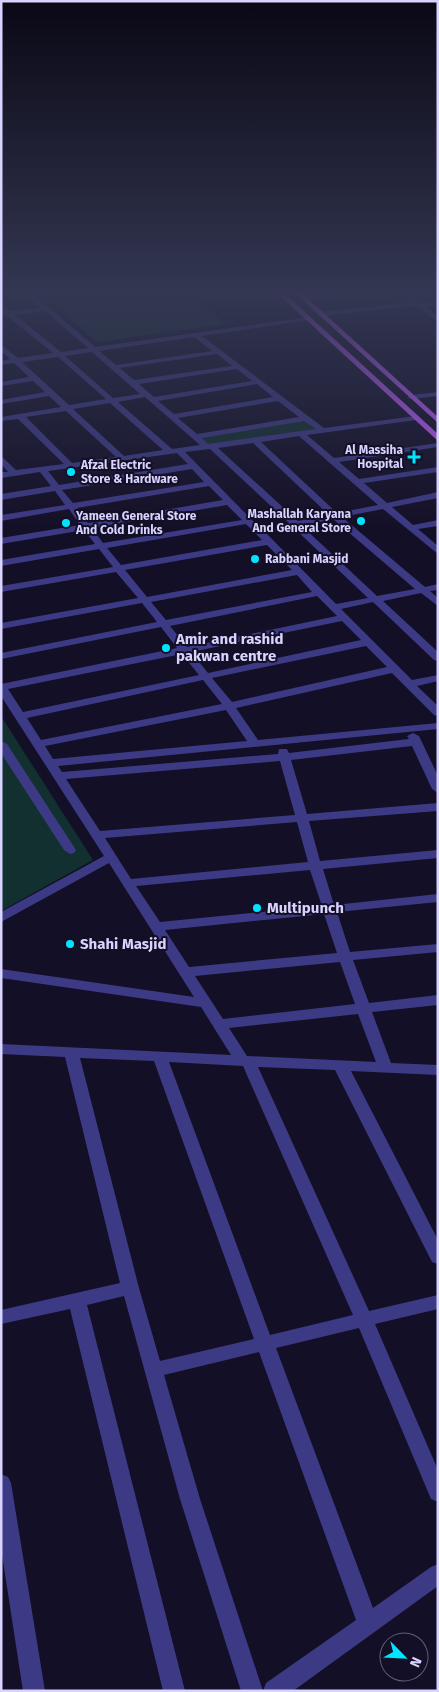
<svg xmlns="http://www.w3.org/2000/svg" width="439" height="1692" viewBox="0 0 439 1692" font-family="'Fira Sans',sans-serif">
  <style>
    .green { fill: #12302f }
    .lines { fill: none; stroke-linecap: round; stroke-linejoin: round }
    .minor { fill: #3d3a85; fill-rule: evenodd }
    .major { fill: #c25bff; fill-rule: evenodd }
    .poi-dot { fill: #00e5ff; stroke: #130f26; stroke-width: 2 }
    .labels { text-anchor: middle; stroke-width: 4; stroke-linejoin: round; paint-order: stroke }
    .far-poi-label { font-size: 12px; font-weight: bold; fill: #d9d4ff; stroke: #130f26; text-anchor: start }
    .poi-label { font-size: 15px; font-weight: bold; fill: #d9d4ff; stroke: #130f26; text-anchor: start }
  </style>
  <rect width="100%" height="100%" fill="#130f26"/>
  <path class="green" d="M41,294H191L225,324L98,342Z
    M306,418L323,431L207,447L195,437Z
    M1,716L93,860L1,911Z"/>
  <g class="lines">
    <path class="minor" d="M26,294H33L95,347L310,317V319L308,320L202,336L324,428L416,416L420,418L416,420L307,435L334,458L438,443V447L339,462L359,479L438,467V472L364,483L387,503L438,492V498L392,507L413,525L438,520V526L418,529L438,546V554L383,509L342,517L425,587L438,584V590L430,591L438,598V606L421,593L383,601L438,652V661L434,660L373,602L341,609L412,680L438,675V681L417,686L438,706V716L434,715L392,673L236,708L258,740L438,723V729L58,766L62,772L278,754L279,749H287L289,753L409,739L407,736L413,733L419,736L438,776V793L432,789L412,746L291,760L307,814L438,803V811L309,821L320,861L438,850V858L323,869L334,905L438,894V902L337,912L350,952L438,944V952L353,960L369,1003L438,995V1005L372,1012L391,1063L438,1065V1075L351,1071L438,1240V1264L432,1262L335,1070L258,1067L369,1311L438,1295V1309L375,1324L438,1470V1502L431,1499L359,1328L276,1348L373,1608L431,1567L438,1564V1586L293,1691H263L266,1683L356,1620L259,1352L164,1375L200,1499L263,1691H241L180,1499L124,1296L87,1305L185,1691H163L70,1309L1,1324V1310L120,1283L65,1057L1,1054V1044L231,1055L201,1007L1,978V969L194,997L109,863L1,922V912L104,856L1,696V684L177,648L161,627L1,659V653L157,622L142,603L1,629V623L138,598L116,572L1,592V586L113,567L99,549L1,566V560L95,544L84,530L1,544V538L80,525L69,509L1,521V515L65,505L55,491L1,500V494L51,486L40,472L1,478V472H8L1,464V456L16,470L64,464L18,419L1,421V417L61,407L49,396L1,404V400L45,392L33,381L1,386V382L29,377L14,363L1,365V361L10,359L1,351V345L18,358L53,353L7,316L1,315L3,312L1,305L10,311L41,308ZM45,311L88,348L61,352L15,315ZM194,337L212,351L116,365L99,351ZM92,352L140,394L113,398L65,356ZM217,354L232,366L134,380L120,368ZM58,357L106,399L69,405L22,362ZM237,369L252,381L154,397L139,384ZM257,384L273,397L174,414L158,401ZM145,397L200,445L172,449L118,402ZM278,401L299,417L197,434L178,418ZM110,403L163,450L124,456L73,409ZM66,411L116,457L72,463L26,417ZM304,421L316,429L208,444L202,438ZM299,436L378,505L337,513L261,442ZM253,443L329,515L298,521L218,448ZM210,449L289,523L261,529L185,452ZM177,453L188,464L59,485L48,471ZM192,469L204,482L73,503L62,490ZM209,486L223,500L88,523L77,508ZM227,505L242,520L103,543L92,528ZM333,519L415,589L377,596L302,526ZM246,524L262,540L121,565L107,548ZM294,528L368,598L336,604L266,533ZM267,545L292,570L147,597L125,570ZM297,575L312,592L166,620L151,602ZM317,596L337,616L187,647L170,626ZM342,621L361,640L208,673L191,652ZM366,646L387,667L232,702L212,678ZM182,654L199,675L23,712L8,689ZM203,680L222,704L41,740L27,718ZM226,710L247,741L53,759L45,746ZM280,761L295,815L100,831L66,779ZM297,822L308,862L131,879L105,838ZM310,870L322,906L160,922L136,886ZM324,914L337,953L189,967L165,930ZM340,962L355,1004L223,1019L195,976ZM358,1014L376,1062L247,1056L229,1028ZM80,1058L154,1061L254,1339L160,1361L139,1288ZM169,1062L243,1066L353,1315L270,1335Z
      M326,294H349L304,301L301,299Z
      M402,294H410L420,302L438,303V307L425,306L438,316V322L416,306L321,316L318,314L321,312L411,302Z
      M438,392V396L411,399L407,397L411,395Z
      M1,741L7,744L76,850L74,853L70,854L64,850L1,753Z
      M1,1474L8,1477L11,1483L45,1691H23L1,1548Z"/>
    <path class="major" d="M278,294H285L438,434V441Z
      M296,294H303L438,417V423Z"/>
  </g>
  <linearGradient id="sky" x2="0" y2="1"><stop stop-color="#0a0815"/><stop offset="0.55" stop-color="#333752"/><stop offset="1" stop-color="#333752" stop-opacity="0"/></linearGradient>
  <rect width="439" height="531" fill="url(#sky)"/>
  <g class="poi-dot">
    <path d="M411.5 449.5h5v5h5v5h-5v5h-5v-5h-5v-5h5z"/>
    <circle cx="71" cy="472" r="5"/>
    <circle cx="361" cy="521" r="5"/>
    <circle cx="66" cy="523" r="5"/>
    <circle cx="255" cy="559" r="5"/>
    <circle cx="166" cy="648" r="5"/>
    <circle cx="257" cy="908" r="5"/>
    <circle cx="70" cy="944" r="5"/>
  </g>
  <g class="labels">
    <g class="far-poi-label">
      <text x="403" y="454" text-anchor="end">Al Massiha<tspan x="403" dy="14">Hospital</tspan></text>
      <text x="81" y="469">Afzal Electric<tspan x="81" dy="14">Store &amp; Hardware</tspan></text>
      <text x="351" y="518" text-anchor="end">Mashallah Karyana<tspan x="351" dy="14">And General Store</tspan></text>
      <text x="76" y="520">Yameen General Store<tspan x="76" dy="14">And Cold Drinks</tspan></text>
      <text x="265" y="563">Rabbani Masjid</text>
    </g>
    <g class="poi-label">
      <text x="176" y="644">Amir and rashid<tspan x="176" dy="17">pakwan centre</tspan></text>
      <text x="267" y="913">Multipunch</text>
      <text x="80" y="949">Shahi Masjid</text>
    </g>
  </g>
  <rect width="439" height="1692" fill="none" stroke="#d9d4ff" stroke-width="5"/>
  <g transform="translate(404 1657) rotate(114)"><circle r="24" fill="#130f26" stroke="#625e7d"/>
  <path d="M0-4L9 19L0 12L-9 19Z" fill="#00e5ff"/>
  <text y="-8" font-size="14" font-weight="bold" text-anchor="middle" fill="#d9d4ff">N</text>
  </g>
</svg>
